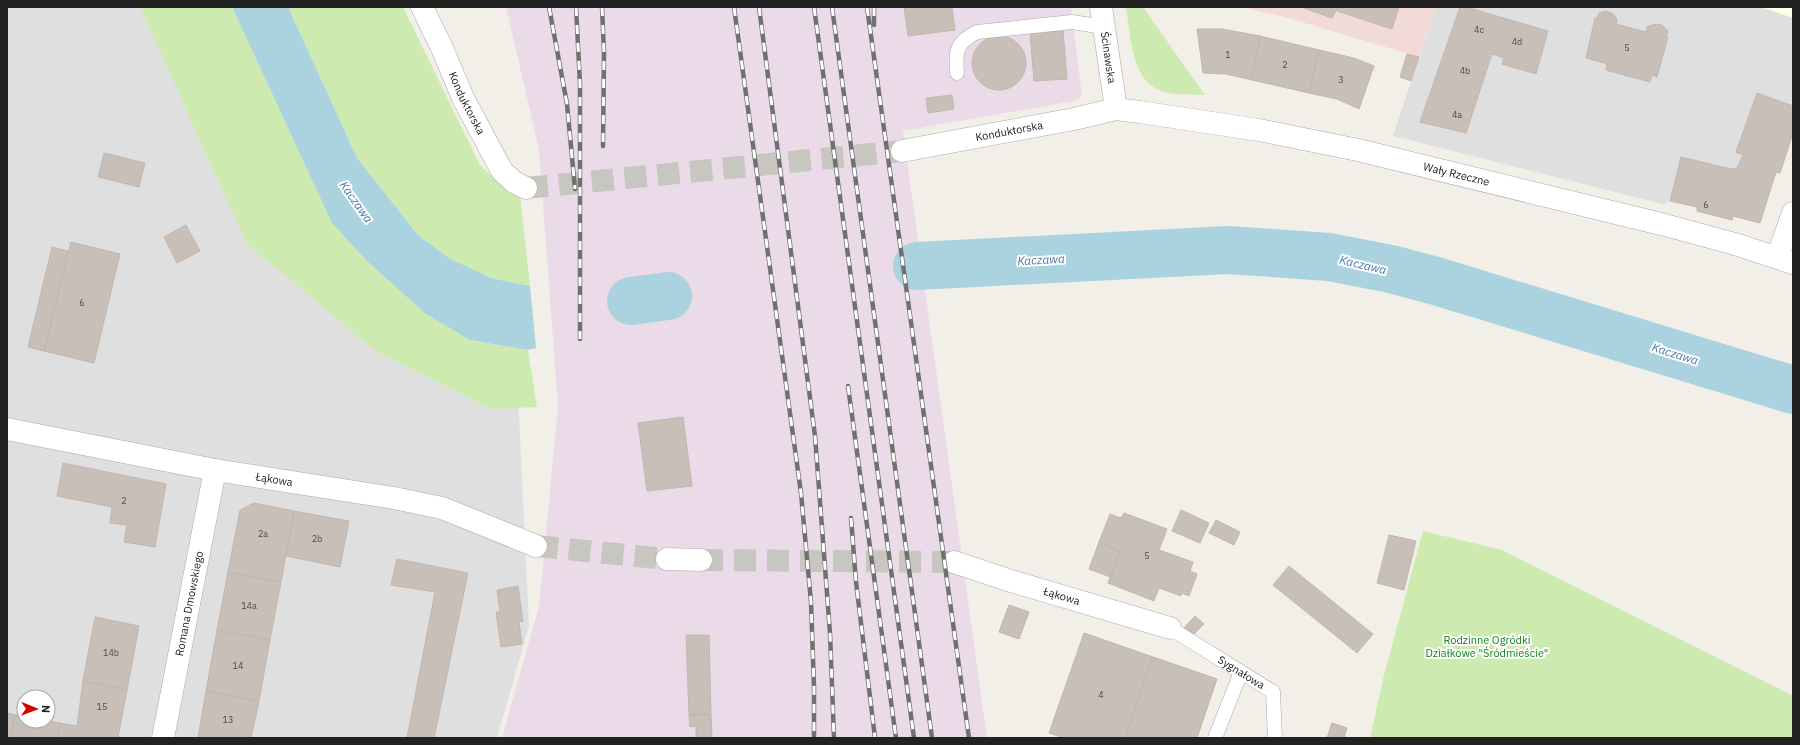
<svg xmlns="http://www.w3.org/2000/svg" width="1800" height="745" viewBox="0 0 1800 745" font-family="'IBM Plex Sans',sans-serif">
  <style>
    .residential { fill: #e0dfdf; fill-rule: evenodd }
    .commercial { fill: #f2dad9 }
    .industrial { fill: #ebdbe8 }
    .education { fill: #ffffe5 }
    .grass { fill: #cdebb0 }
    .water { fill: #aad3df }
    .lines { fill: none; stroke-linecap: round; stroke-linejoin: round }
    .river { stroke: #aad3df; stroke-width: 48 }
    .building { fill: #c7bfb8; stroke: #c4b6ab }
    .street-tunnel { stroke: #c8c6c1; stroke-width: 22; stroke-dasharray: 22 11; stroke-linecap: butt }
    .lane-casing { stroke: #a9a9a9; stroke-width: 15 }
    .street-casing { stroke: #a9a9a9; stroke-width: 23 }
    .lane { stroke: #fff; stroke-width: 14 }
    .street { stroke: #fff; stroke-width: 22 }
    .rail-casing { stroke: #707070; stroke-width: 4.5 }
    .rail { stroke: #fff; stroke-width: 3; stroke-dasharray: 9; stroke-linecap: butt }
    .labels { text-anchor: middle; stroke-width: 4; stroke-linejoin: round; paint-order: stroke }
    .number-label { font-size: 9px; fill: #4b4948 }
    .street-label { font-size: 11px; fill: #222; stroke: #fff }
    .park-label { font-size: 11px; fill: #0c8416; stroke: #fff }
    .water-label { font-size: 12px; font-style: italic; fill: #4a7aab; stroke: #fff }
  </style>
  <rect width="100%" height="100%" fill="#f2efe9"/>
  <path class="residential" d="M7,7H175L518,395L529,626L497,738H7ZM24,697H48V721H24Z
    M1436,7H1761L1793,18V133L1780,173L1776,172L1760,223L1734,216L1732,220L1697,211V207L1670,201L1663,204L1393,136Z"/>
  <path class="commercial" d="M1240,7H1436L1419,57L1285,17Z"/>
  <path class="industrial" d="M506,7H1071L1082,96L1074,101L903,131L987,738H502L539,606L558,407L539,150Z"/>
  <path class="education" d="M1761,7H1793V18Z"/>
  <path class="grass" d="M140,7H232L332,223L368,262L426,314L470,340L528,350L537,407L491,409L377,352L246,243Z
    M288,7H403L480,165L493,177L520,195L530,286L491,278L449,258L418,235L357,158Z
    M1126,7H1143L1205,95C1191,94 1172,96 1159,90C1131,79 1130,32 1126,7Z
    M1423,531L1502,550L1793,696V738H1370L1384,675Z"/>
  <path class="water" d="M232,7H288L357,158L418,235L449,258L491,278L530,286L536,348L528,350L470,340L426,314L368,262L332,223Z"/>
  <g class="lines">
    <path class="river" d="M917,266L1228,250L1329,257L1391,269L1436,281L1793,390
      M631,301L668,296"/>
  </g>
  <path class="building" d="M904,7H952L955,30L908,36Z
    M1301,7H1338L1332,18Z
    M1338,7H1399L1392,29L1337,11Z
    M1460,7H1466L1548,31L1536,74L1502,64L1504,58L1492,54L1466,133L1420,122Z
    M1605,11L1612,13L1617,19L1616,24L1646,32L1647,27L1655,24L1662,25L1668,31L1666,37H1668L1657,77L1652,75L1650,82L1606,70L1607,64L1586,58L1595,18L1597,19L1599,13Z
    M1197,29H1222L1260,36L1252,80L1226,74L1203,73Z
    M1063,31L1067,79L1034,81L1030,33Z
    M972 63a27 27 0 1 1 54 0a27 27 0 1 1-54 0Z
    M1260,36L1319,50L1309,93L1252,80Z
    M1319,50L1354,58L1374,66L1359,109L1337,99L1309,93Z
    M1407,54L1419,57L1411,81L1400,77Z
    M1757,93L1793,106V133L1780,173L1776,172L1760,223L1733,216L1732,220L1697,211V207L1670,201L1681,157L1731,169L1737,168L1743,155L1736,152Z
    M952,95L954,109L928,113L926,98Z
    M104,153L145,163L139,187L98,177Z
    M186,225L200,251L177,263L164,237Z
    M71,242L120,254L94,363L44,351Z
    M52,247L68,251L44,351L28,347Z
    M683,417L692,486L647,491L638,423Z
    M63,463L166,484L155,547L124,542L127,525L110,523L112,507L57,496Z
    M254,503L294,511L281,582L228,572L240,510Z
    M1181,510L1209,523L1200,543L1172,531Z
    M294,511L349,521L340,567L286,556Z
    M1124,513L1167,529L1159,550L1193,562L1190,571L1197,574L1189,596L1182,593L1181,596L1159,588L1154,601L1108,583L1120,551L1099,542L1110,514L1121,518Z
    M1216,520L1240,532L1234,545L1209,533Z
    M1389,535L1416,541L1404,590L1377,583Z
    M1099,542L1120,551L1110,577L1089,569Z
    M397,559L468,573L434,738H407L435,592L391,585Z
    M1289,566L1373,634L1357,653L1273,585Z
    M228,572L281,582L270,640L217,630Z
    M518,586L523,621L519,622L522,644L501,647L496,612H500L497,590Z
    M1009,605L1029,612L1019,639L999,632Z
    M1195,616L1204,624L1191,637L1183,629Z
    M95,617L139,626L127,690L83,681Z
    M217,630L270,640L259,701L206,691Z
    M1084,633L1153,657L1125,738H1064L1049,733Z
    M686,635H709L711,714L689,715Z
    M1153,657L1217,679L1197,738H1125Z
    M83,681L127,690L118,738H57L60,723L77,726Z
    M206,691L259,701L251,738H198Z
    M7,713L15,715L11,738H7Z
    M711,714L712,738H696V726L690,727L689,715Z
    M15,715L24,717V721H48L60,723L57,738H11Z
    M1332,723L1347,728L1344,738H1327Z"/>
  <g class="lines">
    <path class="street-tunnel" d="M526,188L902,151
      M536,546L667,559
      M701,560L954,562"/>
    <defs>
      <g id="lane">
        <path d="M957,73C955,50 957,42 977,32L1072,22L1104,27"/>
        <path id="s1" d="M1170,628L1273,692L1275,738"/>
        <path d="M1215,738L1241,672"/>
      </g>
      <g id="street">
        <path id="s2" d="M422,7L442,48L463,98L502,171L514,182L526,188"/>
        <path id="s3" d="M1101,7L1116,109"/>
        <path id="s4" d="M902,151L1074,119L1116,109L1140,112L1259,130L1358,150L1665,225L1735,244L1793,263"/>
        <path d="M1777,258L1793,213"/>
        <path id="s5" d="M7,429L215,470L394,498L442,508L536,546"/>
        <path d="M667,559L701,560"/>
        <path id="s6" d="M954,562L1011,581L1170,628"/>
        <path id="s7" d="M163,738L215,470"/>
      </g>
    </defs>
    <use href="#lane" class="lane-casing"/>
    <use href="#street" class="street-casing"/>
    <use href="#lane" class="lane"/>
    <use href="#street" class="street"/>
    <defs>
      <path id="rail" d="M549,7L567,104L575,189
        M576,7L580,84V339
        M602,7L604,53L603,146
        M734,7L801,493L811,602L814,687V738
        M759,7L815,436L830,633L834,738
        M814,7L914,738
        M832,7L932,738
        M867,7L969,738
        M874,7V25
        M848,386L896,738
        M851,518L856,582L875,738"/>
    </defs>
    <use href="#rail" class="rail-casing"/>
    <use href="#rail" class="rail"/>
  </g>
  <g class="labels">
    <g class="number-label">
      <text x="1479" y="33">4c</text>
      <text x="1517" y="45">4d</text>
      <text x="1627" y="51">5</text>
      <text x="1228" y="58">1</text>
      <text x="1285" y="68">2</text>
      <text x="1465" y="74">4b</text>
      <text x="1341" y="83">3</text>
      <text x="1457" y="118">4a</text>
      <text x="1706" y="208">6</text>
      <text x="82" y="306">6</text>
      <text x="124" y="504">2</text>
      <text x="263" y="537">2a</text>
      <text x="317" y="542">2b</text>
      <text x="1147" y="559">5</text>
      <text x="249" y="609">14a</text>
      <text x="111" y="656">14b</text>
      <text x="238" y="669">14</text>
      <text x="1101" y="698">4</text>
      <text x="102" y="710">15</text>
      <text x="228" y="723">13</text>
    </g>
    <g class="street-label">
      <text dy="4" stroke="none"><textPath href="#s3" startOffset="51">Ścinawska</textPath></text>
      <text dy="4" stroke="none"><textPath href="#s2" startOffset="106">Konduktorska</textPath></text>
      <text dy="4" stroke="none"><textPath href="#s4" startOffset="109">Konduktorska</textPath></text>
      <text dy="4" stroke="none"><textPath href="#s4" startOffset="565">Wały Rzeczne</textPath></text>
      <text dy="4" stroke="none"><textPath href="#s5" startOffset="272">Łąkowa</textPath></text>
      <text dy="4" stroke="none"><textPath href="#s6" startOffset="113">Łąkowa</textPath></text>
      <text dy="4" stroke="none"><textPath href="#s7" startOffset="137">Romana Dmowskiego</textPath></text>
      <text dy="4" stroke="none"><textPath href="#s1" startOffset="84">Sygnałowa</textPath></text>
    </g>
    <g class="park-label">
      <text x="1487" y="644">Rodzinne Ogródki<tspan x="1487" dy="13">Działkowe "Śródmieście"</tspan></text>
    </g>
    <g class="water-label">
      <text transform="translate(356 202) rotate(55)" y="4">Kaczawa</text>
      <text transform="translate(1041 260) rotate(-3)" y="4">Kaczawa</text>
      <text transform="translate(1363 265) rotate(13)" y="4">Kaczawa</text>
      <text transform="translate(1675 354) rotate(17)" y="4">Kaczawa</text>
    </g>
  </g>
  <rect width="1800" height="745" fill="none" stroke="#222222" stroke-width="16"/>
  <g transform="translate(36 709) rotate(91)"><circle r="19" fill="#ffffff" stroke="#a7a7a7"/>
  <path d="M0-3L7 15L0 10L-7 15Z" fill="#d40000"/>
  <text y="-6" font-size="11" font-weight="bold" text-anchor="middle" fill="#222222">N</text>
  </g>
</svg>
